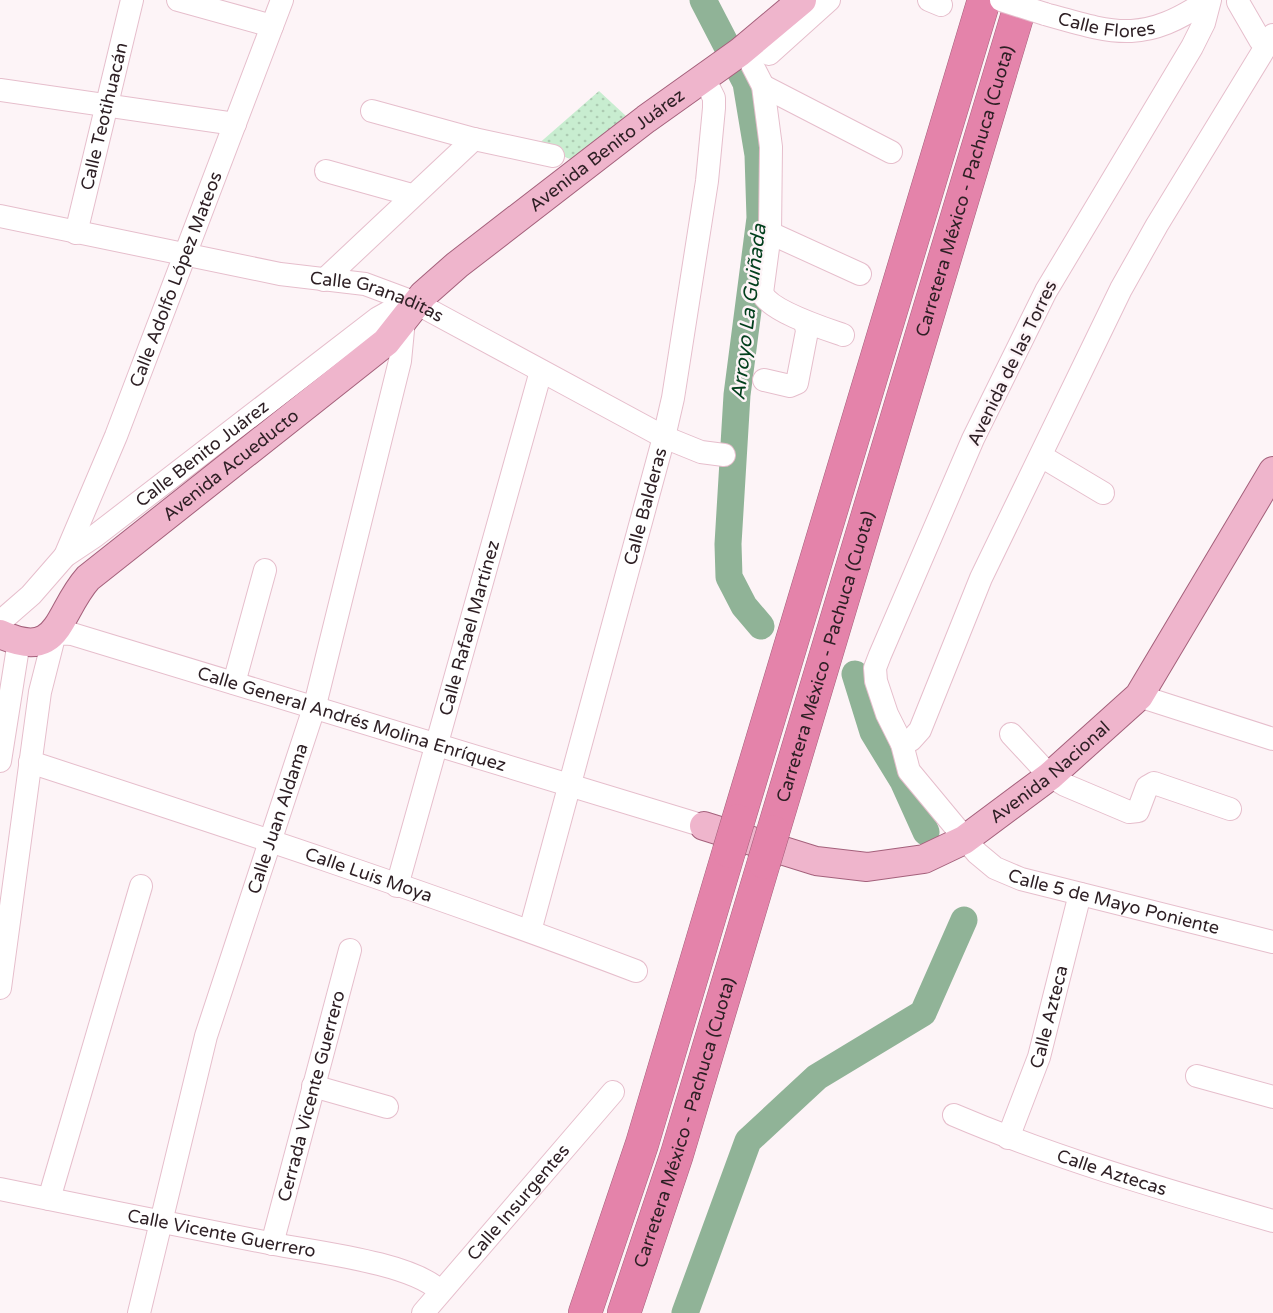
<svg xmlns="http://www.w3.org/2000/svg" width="1273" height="1313" viewBox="0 0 1273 1313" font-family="'Varela Round',sans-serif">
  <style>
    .park { fill: url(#park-dots) }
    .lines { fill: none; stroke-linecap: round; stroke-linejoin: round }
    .river { stroke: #90b397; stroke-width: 27 }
    .minor-casing { stroke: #e6becc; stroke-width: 24 }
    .major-casing { stroke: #a4607b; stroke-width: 30 }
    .highway-casing { stroke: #a4607b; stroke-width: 34 }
    .minor { stroke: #fff; stroke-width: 22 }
    .major { stroke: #efb5cc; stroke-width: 28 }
    .highway { stroke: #e483aa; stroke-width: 33 }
    .minor-bridge-casing { stroke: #e6becc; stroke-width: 24; stroke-linecap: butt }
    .highway-bridge-casing { stroke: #a4607b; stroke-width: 34; stroke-linecap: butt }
    .minor-bridge { stroke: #fff; stroke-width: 22 }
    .highway-bridge { stroke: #e483aa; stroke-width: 33 }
    .labels { text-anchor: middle; stroke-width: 5; stroke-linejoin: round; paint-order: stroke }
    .street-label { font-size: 18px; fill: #2d1f24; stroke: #fdf4f7 }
    .water-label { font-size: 20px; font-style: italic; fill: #013f1c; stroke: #fdf4f7 }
  </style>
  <defs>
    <pattern id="park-dots" width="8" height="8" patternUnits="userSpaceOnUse" patternTransform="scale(1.5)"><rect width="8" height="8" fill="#c8edd0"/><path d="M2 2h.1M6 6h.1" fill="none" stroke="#accbb2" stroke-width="1.8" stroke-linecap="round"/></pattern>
  </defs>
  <rect width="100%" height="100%" fill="#fdf4f7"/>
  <path class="park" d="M599,91L626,116L573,160L536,146Z"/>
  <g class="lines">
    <path class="river" d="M703,0L746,83L758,155L760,218L737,395L728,544L729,577L744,606L761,626
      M855,674L873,732L903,781L926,832
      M685,1313L748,1141L817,1077L923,1013L964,920"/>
    <defs>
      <g id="minor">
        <path d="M178,0L272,26"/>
        <path d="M929,0L941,5"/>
        <path id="s1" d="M1210,0L1204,23L1192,47L1046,291L973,439L880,655L875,668L876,681L887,714L902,744L909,771L977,853L995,868L1021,879L1273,942"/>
        <path d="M1238,2L1260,40L1267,46"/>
        <path id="s2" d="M1045,14C1116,34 1143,44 1208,0"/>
        <path d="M744,49L763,86L771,147L770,233L762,293C770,311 823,328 843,335"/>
        <path d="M769,54L829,0"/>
        <path d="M763,86L891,152"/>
        <path d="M0,90L235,124"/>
        <path d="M372,111L474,139L553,156"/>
        <path d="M326,171L412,195"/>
        <path id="s3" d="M0,216L280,274L365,284L416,303L664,437L701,452L724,455"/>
        <path id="s4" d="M76,233L132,0"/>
        <path d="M770,233L860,274"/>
        <path d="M324,280L474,139"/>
        <path d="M764,380L790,386L797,383L807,331L805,322"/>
        <path d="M1041,456L1103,493"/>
        <path id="s5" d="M65,556L116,436L282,0"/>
        <path id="s6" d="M0,622L31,595L65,556L95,536L378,318L396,308L416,303"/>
        <path d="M234,683L265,570"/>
        <path d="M1139,696L1273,739"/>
        <path d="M1011,734L1050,776L1065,785L1129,812L1138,811L1147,787L1154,783L1230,809"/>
        <path d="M902,744L911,740L920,730L981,578L1121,289L1157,225L1273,35"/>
        <path d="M0,761L19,641"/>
        <path id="s7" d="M30,762C233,828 436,895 636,971"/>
        <path id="s8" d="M397,886L541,371"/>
        <path id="s9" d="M530,931L664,437L673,398L707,181L714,108V98L704,78"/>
        <path id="s10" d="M0,988L40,692L55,633L72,634L704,826"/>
        <path d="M1197,1076L1273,1097"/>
        <path d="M313,1086L387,1107"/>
        <path id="s11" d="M954,1115C1057,1159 1166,1190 1273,1221"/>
        <path id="s12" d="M1008,1138L1039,1057L1080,894"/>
        <path id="s13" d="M0,1189C91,1208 183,1226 274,1244C315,1252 412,1263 440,1291"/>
        <path d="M49,1199L141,886"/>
        <path id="s14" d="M272,1244L350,950"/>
        <path id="s15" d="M139,1313L206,1036L315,705L400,361L404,320"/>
        <path id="s16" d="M423,1313L613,1092"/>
      </g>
      <g id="major">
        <path id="s17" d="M0,634C61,662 56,614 88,578L386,342L423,295L457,265L646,119L740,52L802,0"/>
        <path id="s18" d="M704,826L816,861L867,867L924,859L964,840L1050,776L1139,696L1273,471"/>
      </g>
      <g id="highway">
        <path d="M738,821L984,0"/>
        <path id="s19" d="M773,832L1022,0"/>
        <path d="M585,1313L642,1144L729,851"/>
        <path id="s20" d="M624,1313L677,1154L764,862"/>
      </g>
    </defs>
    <use href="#minor" class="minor-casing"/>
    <use href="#major" class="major-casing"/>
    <use href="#highway" class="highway-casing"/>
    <use href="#minor" class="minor"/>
    <use href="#major" class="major"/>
    <use href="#highway" class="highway"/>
    <defs>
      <path id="minor-bridge" d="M1001,0L1045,14"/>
      <path id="highway-bridge" d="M729,851L738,821
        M764,862L773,832"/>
    </defs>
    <use href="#minor-bridge" class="minor-bridge-casing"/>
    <use href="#highway-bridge" class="highway-bridge-casing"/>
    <use href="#minor-bridge" class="minor-bridge"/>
    <use href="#highway-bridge" class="highway-bridge"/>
  </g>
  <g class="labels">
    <g class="street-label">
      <text dy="6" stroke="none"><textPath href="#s2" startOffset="63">Calle Flores</textPath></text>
      <text dy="6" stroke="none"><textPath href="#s4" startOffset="120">Calle Teotihuacán</textPath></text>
      <text dy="6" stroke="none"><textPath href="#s17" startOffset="796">Avenida Benito Juárez</textPath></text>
      <text dy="6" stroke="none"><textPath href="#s19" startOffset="669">Carretera México - Pachuca (Cuota)</textPath></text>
      <text dy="6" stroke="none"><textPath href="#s5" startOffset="298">Calle Adolfo López Mateos</textPath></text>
      <text dy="6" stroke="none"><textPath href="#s3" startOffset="386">Calle Granaditas</textPath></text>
      <text transform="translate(1012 363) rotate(-64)" y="6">Avenida de las Torres</text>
      <text dy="6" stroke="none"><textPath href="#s6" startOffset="264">Calle Benito Juárez</textPath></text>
      <text dy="6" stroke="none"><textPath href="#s17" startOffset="304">Avenida Acueducto</textPath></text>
      <text dy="6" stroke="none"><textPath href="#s9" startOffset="440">Calle Balderas</textPath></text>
      <text dy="6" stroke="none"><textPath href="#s8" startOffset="268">Calle Rafael Martínez</textPath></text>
      <text dy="6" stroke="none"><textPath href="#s19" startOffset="183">Carretera México - Pachuca (Cuota)</textPath></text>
      <text dy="6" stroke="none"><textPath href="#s10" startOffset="669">Calle General Andrés Molina Enríquez</textPath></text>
      <text dy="6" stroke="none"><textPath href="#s18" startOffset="380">Avenida Nacional</textPath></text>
      <text dy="6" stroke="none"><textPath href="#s15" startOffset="514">Calle Juan Aldama</textPath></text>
      <text dy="6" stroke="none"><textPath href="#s7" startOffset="357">Calle Luis Moya</textPath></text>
      <text dy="6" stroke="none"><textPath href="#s1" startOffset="1112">Calle 5 de Mayo Poniente</textPath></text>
      <text dy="6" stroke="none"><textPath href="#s12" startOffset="128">Calle Azteca</textPath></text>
      <text dy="6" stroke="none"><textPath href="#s14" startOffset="153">Cerrada Vicente Guerrero</textPath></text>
      <text dy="6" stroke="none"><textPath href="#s20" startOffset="200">Carretera México - Pachuca (Cuota)</textPath></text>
      <text dy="6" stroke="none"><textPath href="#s11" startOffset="168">Calle Aztecas</textPath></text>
      <text dy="6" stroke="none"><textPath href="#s16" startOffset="146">Calle Insurgentes</textPath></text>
      <text dy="6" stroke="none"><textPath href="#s13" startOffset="226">Calle Vicente Guerrero</textPath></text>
    </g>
    <g class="water-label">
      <text transform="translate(748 312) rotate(-83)" y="7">Arroyo La Guiñada</text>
    </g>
  </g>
</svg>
